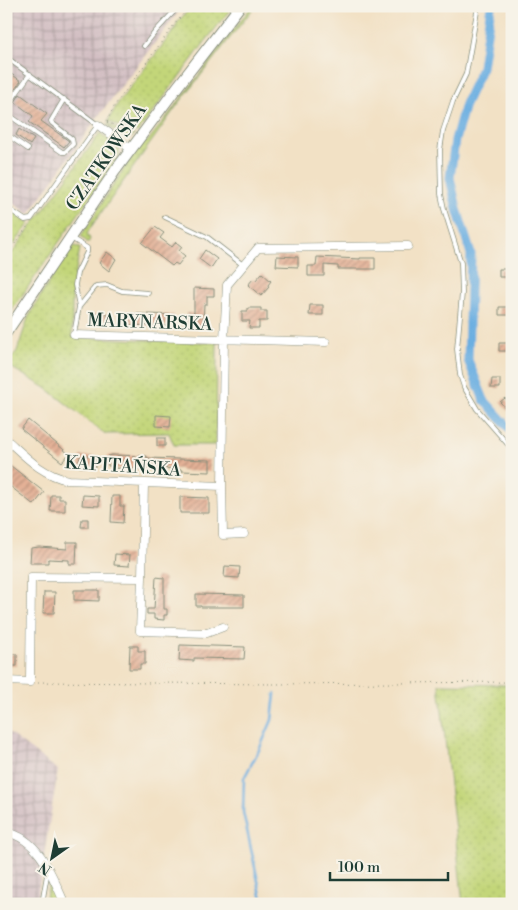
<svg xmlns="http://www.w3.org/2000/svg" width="518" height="910" viewBox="0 0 518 910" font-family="'Libre Bodoni',serif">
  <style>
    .industrial { fill: url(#industrial-grid) }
    .grass { fill: url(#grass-dots); stroke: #718a56 }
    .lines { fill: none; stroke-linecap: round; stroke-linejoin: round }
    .stream { stroke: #6cafe1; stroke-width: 2.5 }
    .canal { stroke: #6cafe1; stroke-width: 9 }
    .building { fill: url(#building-hatch) }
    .lane-casing { stroke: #888f7c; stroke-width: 5.5 }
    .street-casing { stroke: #888f7c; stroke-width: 9 }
    .secondary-casing { stroke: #888f7c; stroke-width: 12 }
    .path { stroke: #888f7c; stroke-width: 1; stroke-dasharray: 1 4; stroke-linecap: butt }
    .lane { stroke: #fff; stroke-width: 4 }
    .street { stroke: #fff; stroke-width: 8 }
    .secondary { stroke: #fff; stroke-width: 10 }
    .labels { text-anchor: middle; stroke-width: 4; stroke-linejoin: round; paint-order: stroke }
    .street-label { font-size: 18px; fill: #1f3d34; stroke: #f7f3e8 }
  </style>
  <defs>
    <pattern id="industrial-grid" width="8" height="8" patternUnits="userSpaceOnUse" patternTransform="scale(1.25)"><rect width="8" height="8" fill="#d2bec2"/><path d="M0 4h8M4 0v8" fill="none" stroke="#aa9c9e"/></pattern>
    <pattern id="grass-dots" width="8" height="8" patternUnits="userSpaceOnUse" patternTransform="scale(1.25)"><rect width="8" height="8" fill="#c3d679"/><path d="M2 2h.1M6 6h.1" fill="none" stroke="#a7b969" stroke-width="1.8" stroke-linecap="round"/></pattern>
    <pattern id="building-hatch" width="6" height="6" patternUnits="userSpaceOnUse" patternTransform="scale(1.25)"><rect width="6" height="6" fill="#e4b196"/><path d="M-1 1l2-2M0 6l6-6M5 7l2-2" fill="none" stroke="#b8917b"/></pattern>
  </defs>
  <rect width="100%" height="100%" fill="#f7f3e8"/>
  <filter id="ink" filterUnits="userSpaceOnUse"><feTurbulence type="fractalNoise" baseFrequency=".02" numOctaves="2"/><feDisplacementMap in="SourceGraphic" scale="10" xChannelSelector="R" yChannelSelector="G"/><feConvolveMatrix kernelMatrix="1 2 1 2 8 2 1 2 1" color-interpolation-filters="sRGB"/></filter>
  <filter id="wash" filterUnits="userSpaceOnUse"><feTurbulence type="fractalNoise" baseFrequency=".0096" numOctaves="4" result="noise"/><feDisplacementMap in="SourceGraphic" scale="20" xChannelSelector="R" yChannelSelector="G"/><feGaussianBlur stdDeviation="1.12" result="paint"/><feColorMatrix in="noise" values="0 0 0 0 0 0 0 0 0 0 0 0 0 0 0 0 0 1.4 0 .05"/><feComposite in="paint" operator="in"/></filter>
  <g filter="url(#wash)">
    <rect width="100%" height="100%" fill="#f2e1c5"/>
    <path class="industrial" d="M6,6H183L94,122L29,214L6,198Z
      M6,731L58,770L36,904H6Z"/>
    <path class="grass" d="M192,6H233L205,42L138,132L120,127L108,121L118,103L175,29L177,23Z
      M252,6H255L176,107L91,227L87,234L90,239L88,243L81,236L128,162L143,141L147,142L162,123Z
      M107,124H109L121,131L135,135C126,143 115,131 107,124Z
      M100,133L119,148V155L6,319V261Z
      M6,207L30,223L6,255Z
      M75,246L80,248L72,290V337L217,343L216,445H174L169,433L105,434L46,388L7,365L17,351L28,318L40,297L67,252Z
      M439,684L512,685V904H463Z
      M49,882H50L61,904H45Z"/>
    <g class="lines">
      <path class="stream" d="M263,904L243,812L244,778L259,750L272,720L275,694"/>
      <path class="canal" d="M491,6L482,67L465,104L455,140L450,178L457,209L471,254L468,360L484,400L512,431"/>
    </g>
    <g id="blocks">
      <path class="building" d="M6,70L21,81L9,97L6,95Z
        M20,94L47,114L41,121L69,141L64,147L29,122L33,116L15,102Z
        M19,129L34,139L30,145L16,135Z
        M155,227L164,233L160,238L172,247L176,242L182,247L179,251L185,256L178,265L175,263L172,266L142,243Z
        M205,250L217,259L211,268L199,259Z
        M107,252L116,259L109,271L99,263Z
        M277,256L298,257V267L276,266Z
        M317,257L360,259V258H375V269H338V266L324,265V276H308V266H316Z
        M499,269H512V277H499Z
        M262,273L271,281L268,285L269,287L261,296L248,285L253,279L255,281Z
        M194,288L214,289V296H207V304H204L203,326H186L187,313H194Z
        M310,305H323V315H309Z
        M499,307H512V315H499Z
        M248,308H261V311H267V321H259V328H249L250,321H242V311H248Z
        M121,313L174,315V326L121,325Z
        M92,314H108V325L92,324Z
        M499,343H512V351H499Z
        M492,379H500V388H491Z
        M505,398L512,406V415L500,402Z
        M156,415L171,416L170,427L156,426Z
        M28,420L69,454L62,462L21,429Z
        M157,438H165V446H157Z
        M112,455L147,456V458L210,460V472L181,471V469L156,468L157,467H143V469L112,468V466H108V456Z
        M80,456H95V467H79Z
        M6,462L44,492L34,505L6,483Z
        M51,495H59V499H65V511H50Z
        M83,495L99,496V506L82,505Z
        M112,496H120V506H124L123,523L111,522Z
        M180,497L209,498V513H180Z
        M82,519H88V527H81Z
        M67,542H77L76,564H69V560L48,559V563H30L31,548L39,547L67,549Z
        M115,554L130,555L129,566L114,565Z
        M225,566L240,567L239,578L224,577Z
        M156,577L164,578V609H167V615H164V620L154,619V614H147V609H154Z
        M74,590H99V601L74,600Z
        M44,592H55L54,613H43Z
        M196,594L244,595V607H201V606H196Z
        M180,645L245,647L244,659L194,658V661L179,660Z
        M130,646H138V651H145V664H140V669H129Z
        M6,654H17V666H6Z"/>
    </g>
  </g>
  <g filter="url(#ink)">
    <use href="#blocks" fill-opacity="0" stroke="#888f7c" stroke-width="1"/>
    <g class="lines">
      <defs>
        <path id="lane" d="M478,6L466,74L453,101L443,131L440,150L441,194L444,209L461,263L462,293L457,349L460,375L464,387L477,409L512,449
          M144,46L156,31L179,6
          M6,57L98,125L31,219L25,220L6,207
          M6,108L30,74
          M6,113L62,152H65L73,144L72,139L52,123L51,121L64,99
          M6,124L12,117
          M6,134L28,149
          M165,217L207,237L243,265
          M71,238L87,248V252L77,273L75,285L79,307L74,334
          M79,307L96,286L107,285L122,291L148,293
          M42,904L48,869"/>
        <path id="street" d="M98,125L131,149
          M74,335L326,342
          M6,439C25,456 42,475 68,480L222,486
          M244,534L223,535L222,486L224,339L227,285L258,248L408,246
          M142,578L140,631L207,633L223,627
          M6,681L30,682L31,577L142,578L144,484
          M6,832C40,839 52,876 65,904"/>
        <path id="secondary" d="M6,333L115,171L178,86L240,6"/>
      </defs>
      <use href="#lane" class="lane-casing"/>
      <use href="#street" class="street-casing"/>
      <use href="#secondary" class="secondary-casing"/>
      <path class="path" d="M107,121L115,105L174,25L190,6
        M107,122L124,130L133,132
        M6,256L28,226
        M38,682L274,684L512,682"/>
      <use href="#lane" class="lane"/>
      <use href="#street" class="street"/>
      <use href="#secondary" class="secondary"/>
    </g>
  </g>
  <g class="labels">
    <g class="street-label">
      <text transform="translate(106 157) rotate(-55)" y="6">CZATKOWSKA</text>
      <text transform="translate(150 322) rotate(2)" y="6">MARYNARSKA</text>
      <text transform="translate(123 466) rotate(4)" y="6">KAPITAŃSKA</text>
    </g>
  </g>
  <rect width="518" height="910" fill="none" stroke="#f7f3e8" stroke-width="25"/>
  <g transform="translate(52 858) rotate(213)" stroke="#f7f3e8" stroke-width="4" paint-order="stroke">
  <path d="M0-4L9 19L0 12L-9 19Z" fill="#1f3d34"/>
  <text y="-8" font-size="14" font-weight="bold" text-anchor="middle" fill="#1f3d34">N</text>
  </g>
  <path d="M330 872v8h118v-8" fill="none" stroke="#1f3d34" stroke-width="2.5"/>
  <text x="338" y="872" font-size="15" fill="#1f3d34" stroke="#f7f3e8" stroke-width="4" paint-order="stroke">100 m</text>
</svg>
